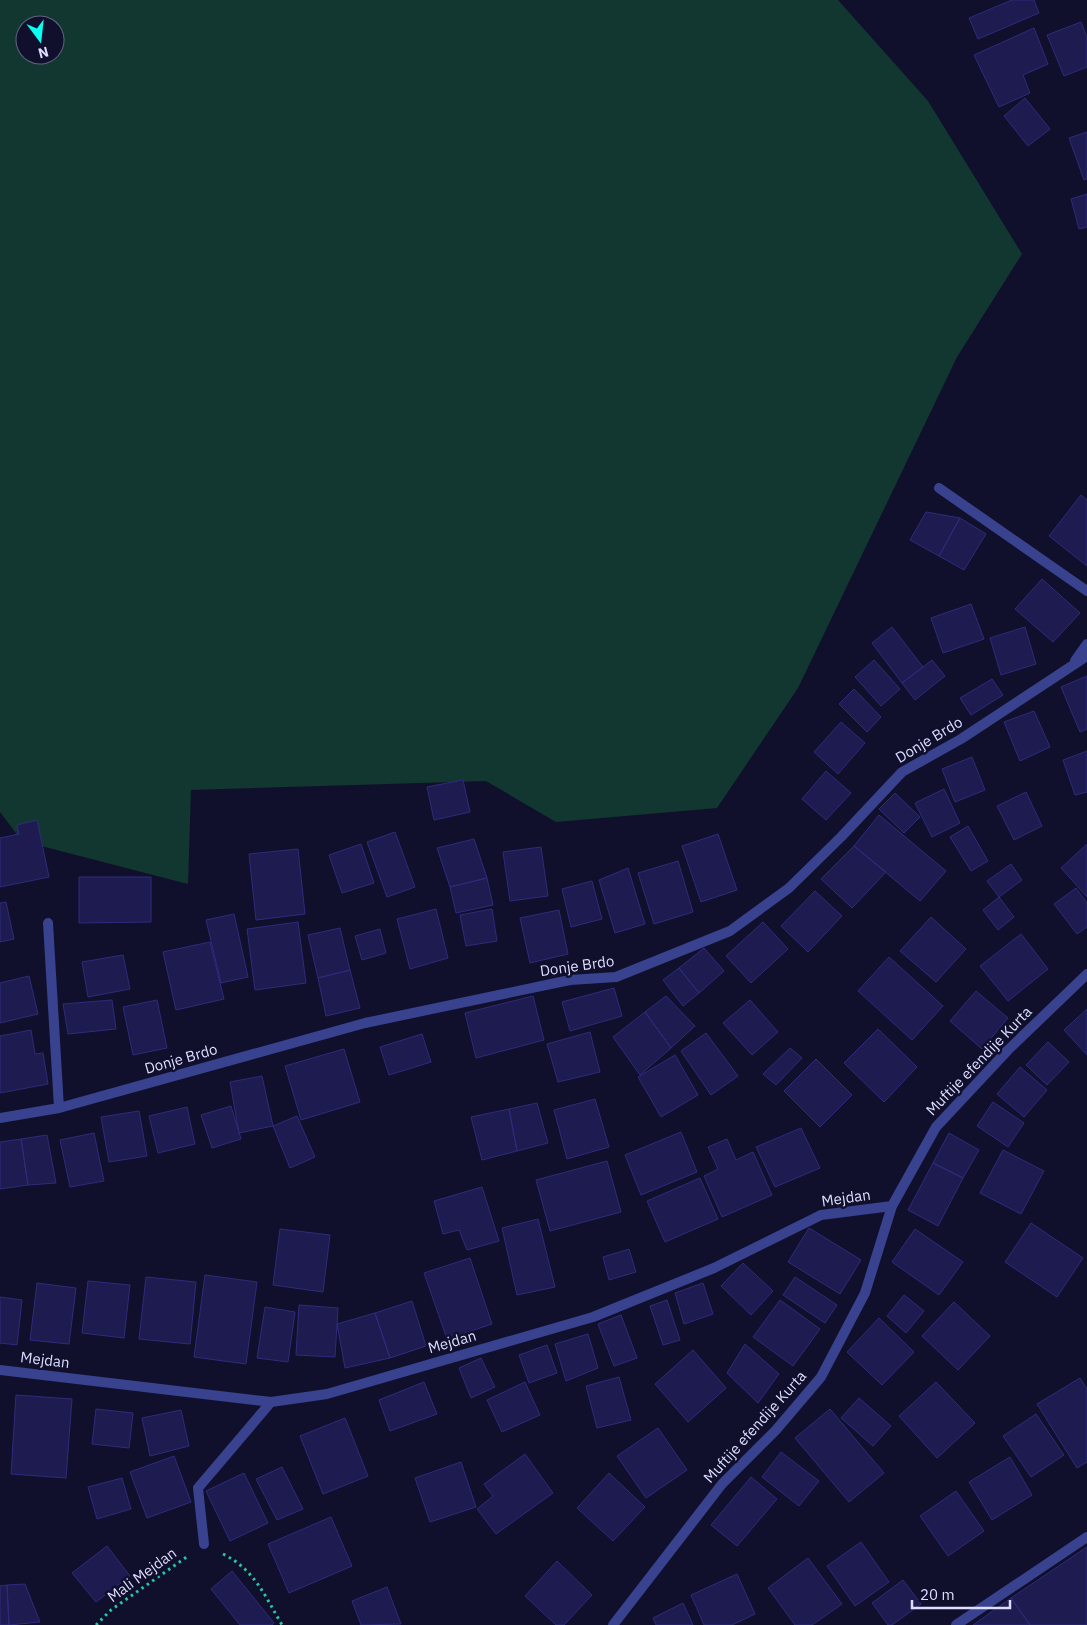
<svg xmlns="http://www.w3.org/2000/svg" width="1087" height="1625" viewBox="0 0 1087 1625" font-family="'IBM Plex Sans',sans-serif">
  <style>
    .green { fill: #123730; fill-rule: evenodd }
    .building { fill: #1d1b4f; stroke: #2f2b7c }
    .lines { fill: none; stroke-linecap: round; stroke-linejoin: round }
    .path { stroke: #29c5a4; stroke-width: 3; stroke-dasharray: 2.5 4; stroke-linecap: butt }
    .street { stroke: #38428e; stroke-width: 10 }
    .labels { text-anchor: middle; stroke-width: 5; stroke-linejoin: round; paint-order: stroke }
    .street-label { font-size: 15px; fill: #dcddff; stroke: #10102d }
  </style>
  <rect width="100%" height="100%" fill="#10102d"/>
  <path class="green" d="M0,0H838L928,101L1022,254L957,357L798,688L717,808L556,822L486,781L191,790L188,884L22,841L0,812ZM25,25H55V55H25Z"/>
  <path class="building" d="M1012,0H1034L1039,13L978,39L969,18Z
    M1081,22L1087,37V67L1064,76L1047,35Z
    M1034,28L1048,64L1023,75L1030,93L999,107L974,55Z
    M1025,98L1050,129L1028,146L1004,116Z
    M1087,132V179L1084,180L1069,138Z
    M1087,194V227L1079,229L1071,199Z
    M1081,495L1087,500V566L1049,536Z
    M926,512L960,518L939,556L910,540Z
    M960,518L986,534L964,570L939,556Z
    M1042,579L1080,613L1053,642L1015,609Z
    M971,604L984,639L943,653L931,618Z
    M892,627L923,667L902,683L872,643Z
    M1025,627L1036,664L1001,675L990,638Z
    M874,660L900,689L881,706L855,677Z
    M932,660L945,676L915,700L902,683Z
    M1087,676V729L1080,732L1061,687Z
    M992,679L1003,695L971,715L960,698Z
    M854,689L881,717L867,732L839,704Z
    M1034,711L1050,747L1020,761L1004,722Z
    M841,722L865,743L838,774L814,752Z
    M1087,751V792L1075,795L1063,760Z
    M972,757L985,790L955,802L942,769Z
    M826,771L851,793L826,820L802,799Z
    M463,780L470,812L434,820L427,787Z
    M944,789L960,823L932,837L915,803Z
    M1026,792L1042,826L1014,840L997,806Z
    M895,793L920,817L904,833L879,809Z
    M879,815L946,871L920,901L854,846Z
    M37,820L49,877L0,887V838L19,834L17,825Z
    M968,826L988,861L971,871L950,837Z
    M395,832L415,887L387,897L367,842Z
    M718,834L737,890L701,902L682,846Z
    M474,839L487,878L450,887L437,848Z
    M361,844L374,883L342,893L329,855Z
    M1087,844V897L1061,868Z
    M854,846L886,872L852,908L821,879Z
    M541,847L548,896L510,901L503,852Z
    M298,849L305,914L256,920L249,854Z
    M678,861L693,912L654,924L638,873Z
    M1011,864L1022,880L999,897L987,881Z
    M628,868L645,924L615,933L599,880Z
    M79,877H151V922L79,923Z
    M487,878L493,905L456,913L450,887Z
    M592,881L602,919L571,927L562,889Z
    M1076,888L1087,903V927L1077,934L1054,904Z
    M815,891L842,916L808,952L781,926Z
    M999,897L1014,917L998,930L983,910Z
    M6,902L14,939L0,942V903Z
    M436,909L448,958L410,969L397,919Z
    M492,909L497,941L466,946L460,915Z
    M559,910L568,954L530,963L520,918Z
    M234,914L248,977L221,983L206,920Z
    M931,917L966,949L936,982L900,951Z
    M298,922L306,983L255,990L247,929Z
    M763,922L788,949L751,983L726,956Z
    M340,928L350,970L318,978L308,935Z
    M380,929L386,953L362,960L355,936Z
    M1021,934L1048,969L1008,1001L980,966Z
    M210,942L224,999L176,1010L163,952Z
    M704,948L724,971L699,993L679,968Z
    M123,955L130,989L88,997L82,962Z
    M889,957L943,1006L912,1040L858,991Z
    M679,968L699,993L683,1006L663,980Z
    M350,970L360,1008L326,1016L318,978Z
    M29,976L38,1014L0,1023V983Z
    M614,988L622,1016L570,1031L562,1002Z
    M976,991L1008,1018L982,1049L950,1021Z
    M533,996L544,1040L476,1058L465,1013Z
    M666,996L695,1026L671,1048L645,1012Z
    M112,1000L116,1029L68,1034L63,1004Z
    M157,1000L167,1048L133,1055L123,1007Z
    M750,1000L778,1032L752,1055L723,1023Z
    M1087,1009V1055L1064,1030Z
    M645,1012L671,1048L640,1075L613,1037Z
    M878,1029L917,1067L884,1102L844,1063Z
    M31,1030L35,1054L43,1053L48,1084L0,1093V1036Z
    M590,1032L600,1072L558,1082L547,1044Z
    M706,1033L738,1076L711,1095L681,1051Z
    M422,1034L431,1062L389,1075L380,1047Z
    M1048,1042L1069,1062L1047,1085L1026,1065Z
    M790,1048L802,1058L776,1085L763,1074Z
    M344,1049L360,1102L301,1120L285,1066Z
    M675,1055L698,1095L661,1117L638,1077Z
    M816,1059L852,1095L820,1127L784,1091Z
    M1020,1067L1047,1090L1024,1117L997,1094Z
    M262,1076L273,1126L239,1133L230,1082Z
    M595,1099L609,1147L567,1159L554,1110Z
    M993,1102L1024,1123L1008,1147L977,1126Z
    M537,1103L548,1143L517,1151L509,1109Z
    M231,1106L241,1139L212,1148L201,1115Z
    M187,1107L195,1144L158,1153L149,1116Z
    M509,1109L517,1151L482,1160L471,1117Z
    M139,1111L147,1156L109,1162L101,1117Z
    M297,1116L315,1157L290,1168L273,1126Z
    M801,1128L820,1168L775,1187L756,1147Z
    M681,1132L697,1172L641,1195L625,1155Z
    M94,1133L104,1181L70,1187L60,1140Z
    M949,1133L979,1150L963,1178L933,1163Z
    M47,1135L56,1183L28,1185L21,1139Z
    M21,1139L28,1185L0,1189V1142Z
    M727,1139L736,1160L753,1152L772,1195L722,1217L704,1176L718,1169L708,1147Z
    M1003,1150L1044,1171L1021,1214L980,1193Z
    M607,1161L621,1212L550,1231L536,1180Z
    M933,1163L963,1178L938,1226L908,1210Z
    M700,1178L718,1219L665,1242L647,1201Z
    M482,1187L499,1241L467,1250L459,1230L443,1234L434,1201Z
    M538,1219L555,1287L517,1295L502,1228Z
    M1031,1223L1083,1258L1057,1297L1005,1262Z
    M809,1228L861,1260L840,1294L788,1262Z
    M280,1229L330,1235L323,1292L273,1285Z
    M915,1229L963,1262L939,1295L892,1262Z
    M629,1249L636,1272L609,1280L603,1257Z
    M470,1258L492,1324L447,1339L424,1273Z
    M743,1263L773,1291L751,1315L721,1286Z
    M205,1275L257,1282L246,1364L194,1357Z
    M146,1277L196,1282L190,1344L139,1339Z
    M795,1277L837,1305L825,1323L783,1295Z
    M88,1281L130,1285L124,1338L82,1333Z
    M37,1283L76,1288L69,1344L30,1340Z
    M703,1283L713,1314L684,1324L675,1293Z
    M904,1295L924,1311L906,1333L887,1316Z
    M0,1297L22,1300L17,1345L0,1343Z
    M667,1300L680,1340L663,1345L650,1306Z
    M780,1300L820,1329L793,1366L753,1337Z
    M412,1301L426,1346L390,1358L375,1313Z
    M954,1302L990,1336L958,1370L922,1336Z
    M299,1305L338,1308L335,1357L296,1355Z
    M265,1307L295,1312L288,1362L257,1358Z
    M375,1313L390,1358L345,1368L337,1324Z
    M621,1315L637,1358L614,1366L598,1324Z
    M879,1318L914,1352L882,1385L847,1352Z
    M588,1334L598,1368L566,1381L555,1344Z
    M745,1344L779,1374L758,1403L727,1373Z
    M547,1345L557,1373L529,1383L519,1355Z
    M693,1350L726,1388L688,1422L655,1384Z
    M481,1358L495,1387L471,1398L459,1368Z
    M619,1377L631,1420L597,1428L586,1386Z
    M1080,1378L1087,1389V1462L1077,1468L1037,1404Z
    M424,1382L437,1414L390,1431L379,1400Z
    M525,1382L540,1415L502,1432L487,1400Z
    M936,1382L975,1423L937,1458L899,1416Z
    M16,1395L72,1399L66,1478L11,1474Z
    M859,1398L891,1426L873,1446L841,1418Z
    M96,1409L133,1413L129,1448L92,1444Z
    M830,1409L884,1473L849,1502L795,1438Z
    M181,1410L189,1446L150,1456L142,1418Z
    M1036,1414L1064,1455L1031,1477L1003,1436Z
    M345,1418L368,1476L323,1494L300,1436Z
    M658,1428L687,1470L646,1498L617,1456Z
    M781,1452L819,1481L799,1506L762,1477Z
    M525,1454L553,1493L496,1534L477,1509L493,1496L484,1484Z
    M174,1456L191,1502L147,1518L130,1472Z
    M1010,1457L1032,1495L992,1520L969,1482Z
    M461,1462L476,1507L430,1522L415,1478Z
    M282,1467L303,1509L277,1520L256,1479Z
    M244,1473L268,1523L230,1541L206,1491Z
    M609,1473L645,1507L613,1541L577,1508Z
    M751,1477L777,1499L737,1546L711,1525Z
    M122,1478L131,1509L97,1519L88,1487Z
    M956,1491L984,1531L948,1556L920,1516Z
    M331,1517L352,1566L289,1593L268,1544Z
    M861,1542L889,1582L855,1606L827,1566Z
    M107,1546L130,1576L96,1602L72,1573Z
    M1087,1547V1625H1030L1011,1598Z
    M808,1558L842,1604L812,1625H795L768,1588Z
    M557,1561L592,1595L564,1625H556L525,1596Z
    M232,1571L274,1623L272,1625H240L211,1589Z
    M737,1574L755,1614L732,1625H704L691,1595Z
    M903,1580L921,1604L892,1625H888L872,1603Z
    M25,1584L40,1622L9,1625L7,1585Z
    M7,1585L9,1625H0V1586Z
    M387,1587L401,1624L361,1625L352,1601Z
    M1011,1598L1030,1625H973Z
    M683,1603L693,1625H656L653,1618Z"/>
  <g class="lines">
    <path class="path" d="M223,1554C255,1570 265,1596 282,1625
      M96,1625L111,1610L188,1556"/>
    <path class="street" d="M939,488L1087,591
      M1075,661L1087,644
      M48,923L59,1108
      M0,1118L59,1108L365,1023L570,980L616,977L730,931L789,888L841,837L902,772L961,739L1087,656
      M0,1370L271,1402L327,1394L593,1317L714,1268L821,1215L892,1206
      M204,1544L198,1488L271,1402
      M613,1625L722,1484L776,1430L821,1377L865,1293L892,1206L936,1127L1008,1050L1087,974
      M956,1625L1087,1537"/>
  </g>
  <g class="labels">
    <g class="street-label">
      <text transform="translate(929 740) rotate(-31)" y="5">Donje Brdo</text>
      <text transform="translate(577 966) rotate(-8)" y="5">Donje Brdo</text>
      <text transform="translate(181 1059) rotate(-16)" y="5">Donje Brdo</text>
      <text transform="translate(979 1061) rotate(-46)" y="5">Muftije efendije Kurta</text>
      <text transform="translate(846 1198) rotate(-8)" y="5">Mejdan</text>
      <text transform="translate(452 1342) rotate(-16)" y="5">Mejdan</text>
      <text transform="translate(45 1360) rotate(7)" y="5">Mejdan</text>
      <text transform="translate(755 1427) rotate(-48)" y="5">Muftije efendije Kurta</text>
      <text transform="translate(142 1575) rotate(-36)" y="5">Mali Mejdan</text>
    </g>
  </g>
  <g transform="translate(40 40) rotate(165)"><circle r="24" fill="#10102d" stroke="#626281"/>
  <path d="M0-4L9 19L0 12L-9 19Z" fill="#08fff1"/>
  <text y="-8" font-size="14" font-weight="bold" text-anchor="middle" fill="#dcddff">N</text>
  </g>
  <path d="M912 1600v8h98v-8" fill="none" stroke="#dcddff" stroke-width="2.5"/>
  <text x="920" y="1600" font-size="15" fill="#dcddff" stroke="#10102d" stroke-width="4" paint-order="stroke">20 m</text>
</svg>
